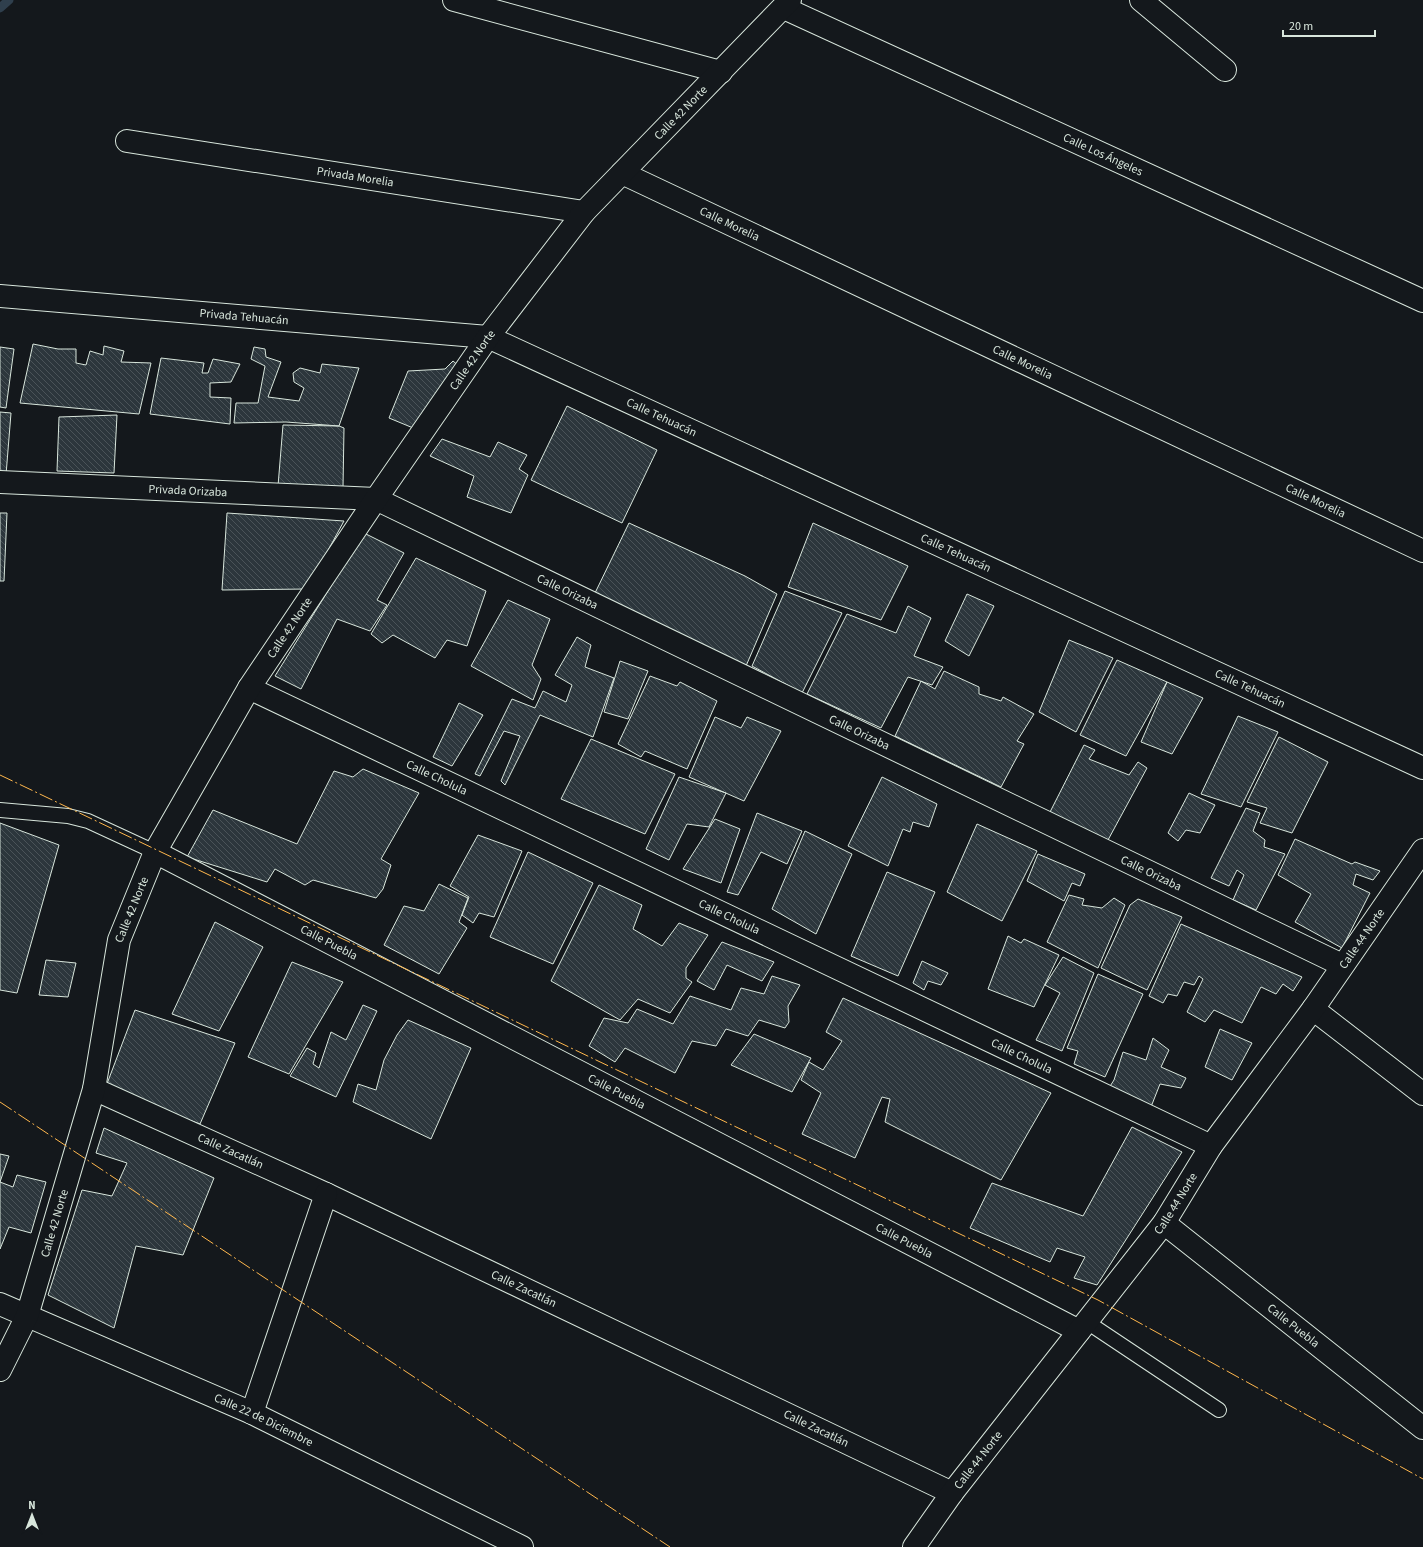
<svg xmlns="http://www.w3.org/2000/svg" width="1423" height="1547" viewBox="0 0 1423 1547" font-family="'Source Sans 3',sans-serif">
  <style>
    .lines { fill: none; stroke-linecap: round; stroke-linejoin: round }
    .stream { stroke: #2f3f4d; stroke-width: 9 }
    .building { fill: url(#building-back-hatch); stroke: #d8e6dc }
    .service-casing { stroke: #d8e6dc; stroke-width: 16 }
    .minor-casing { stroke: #d8e6dc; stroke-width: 24 }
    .service { stroke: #14181c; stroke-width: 14 }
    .minor { stroke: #14181c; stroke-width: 22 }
    .power { stroke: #ffb74d; stroke-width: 1; stroke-dasharray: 14 3 2 3; stroke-linecap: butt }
    .labels { text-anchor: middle; stroke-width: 3; stroke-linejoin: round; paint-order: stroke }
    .street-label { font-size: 12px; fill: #d8e6dc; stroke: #14181c }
  </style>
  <defs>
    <pattern id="building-back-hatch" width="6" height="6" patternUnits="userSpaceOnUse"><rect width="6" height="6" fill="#2c363c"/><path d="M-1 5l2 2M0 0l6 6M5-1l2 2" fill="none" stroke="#4a5358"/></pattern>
  </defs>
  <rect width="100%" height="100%" fill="#14181c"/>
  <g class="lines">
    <path class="stream" d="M0,8L9,0"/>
  </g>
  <path class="building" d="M33,344L58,349H76V363L86,365L90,351L103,355L104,346L124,351L121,362L151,363L139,414L20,403Z
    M0,347L14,349L6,408L0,407Z
    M254,347L265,349L266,357L281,362L268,397L299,401L304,388L294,382L293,373L300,368L320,373L322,364L359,368L339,426L286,422L234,423L236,403H258L265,366L251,359Z
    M161,358L204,363L202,373H208L213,359L240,364L231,382L210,383V397L231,398L230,424L150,414Z
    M453,361L460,367L418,430L389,418L408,371L445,369Z
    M567,406L657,450L622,523L531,480Z
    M0,412L11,413L6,475H0Z
    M117,415L114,473L57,471L59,417Z
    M283,425L339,426L344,428L343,487L278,486Z
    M442,439L490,457L498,442L527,455L519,469L528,475L511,513L467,497L474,476L430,456Z
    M0,513H7L4,581H0Z
    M227,513L344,521L307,589L222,590Z
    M629,523L745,576L777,594L746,666L595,593Z
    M813,523L908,566L881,620L788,587Z
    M364,533L404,553L377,600L387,605L370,631L337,619L301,689L275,676Z
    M416,558L486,591L467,646L447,640L435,658L393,635L382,643L371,634Z
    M785,591L842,613L802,693L752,666Z
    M967,594L994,606L969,656L945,641Z
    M508,600L550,619L532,665L541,679L533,700L471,666Z
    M908,606L931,618L914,656L943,667L932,685L908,677L881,728L807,694L847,614L896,633Z
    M577,637L591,645L585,667L614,678L593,737L540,715L505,785L501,781L520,736L504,731L480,776L475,774L512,699L535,708L543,691L566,702L572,685L555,675Z
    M1069,640L1113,658L1076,732L1039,712Z
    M1117,660L1167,682L1126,756L1080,735Z
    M620,661L648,671L628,719L604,712Z
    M944,671L979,687V694L1001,701L1003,697L1034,714L1017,741L1024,744L1001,787L895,736L921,681L935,689Z
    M650,676L677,686L680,682L717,701L687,769L645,751L641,757L618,744Z
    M1167,682L1203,698L1172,754L1141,742Z
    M459,703L483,715L452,766L433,757Z
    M1238,716L1278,732L1241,807L1201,794Z
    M715,717L741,728L747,717L781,731L744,801L689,777Z
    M1279,737L1328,762L1292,833L1260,823L1267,808L1247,802Z
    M591,739L675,774L645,834L561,799Z
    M1084,745L1095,750L1089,759L1129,775L1138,762L1147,768L1108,840L1049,814Z
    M363,769L419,793L381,859L391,865L383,889L376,898L313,880L305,885L275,869L267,882L187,857L213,810L297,844L334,771L353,777Z
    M679,777L726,793L709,827L687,824L669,860L646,849Z
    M882,777L937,804L929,827L913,822L910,832L903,829L888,866L848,846Z
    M1189,793L1215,805L1200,833L1186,830L1178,841L1168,833Z
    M1246,808L1260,813L1253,831L1265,840L1264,847L1285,854L1256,910L1233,900L1244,875L1237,870L1229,886L1211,878Z
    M757,813L802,831L787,864L761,852L738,895L727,892Z
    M715,819L740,829L721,883L683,869Z
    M0,823L59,845L17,993L0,990Z
    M977,824L1037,851L1002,921L947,892Z
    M805,831L852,854L816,934L772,909Z
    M478,835L522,851L494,917L479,913L473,923L462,915L469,897L450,886Z
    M1295,839L1352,864L1355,862L1380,871L1373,880L1356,874L1353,885L1370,893L1342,948L1295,922L1311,894L1278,875Z
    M528,852L593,883L553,964L490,937Z
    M1038,854L1085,874L1080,886L1072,883L1064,901L1027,881Z
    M887,872L935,892L898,976L851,956Z
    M439,884L468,898L459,922L467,928L439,974L384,945L404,906L424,911Z
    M599,885L642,905L633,929L662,946L679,923L708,935L686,968V978L692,982L670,1013L638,999L620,1020L551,981Z
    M1069,895L1084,899L1082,905L1102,908L1114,898L1125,905L1098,968L1047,942Z
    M1138,899L1182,917L1147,990L1101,968L1130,905Z
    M215,922L263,947L219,1031L172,1014Z
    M1181,924L1302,977L1293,991L1283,984L1276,994L1261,987L1242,1023L1214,1010L1205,1022L1187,1012L1203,979L1199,976L1194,985L1184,982L1177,996L1168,994L1163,1003L1149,996Z
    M1008,936L1021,943L1024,939L1059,955L1034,1007L988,989Z
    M722,942L774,962L762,981L727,965L714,990L697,981Z
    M1063,957L1094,973L1062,1051L1036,1040L1060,993L1045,985Z
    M46,960L76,963L68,997L39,995Z
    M922,961L948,973L941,985L928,981L924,990L913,983Z
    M292,962L343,982L289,1074L248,1057Z
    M1098,974L1143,994L1105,1077L1074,1064L1078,1051L1067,1048Z
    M772,976L800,985L788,1006L789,1022L785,1028L759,1020L748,1036L726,1029L716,1046L692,1041L675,1073L625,1048L615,1062L589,1046L604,1018L628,1023L637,1009L673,1024L690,996L731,1010L741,988L764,994Z
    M843,998L1051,1093L1001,1180L885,1122L890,1099L882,1097L855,1158L802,1134L821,1093L801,1080L809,1062L823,1070L842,1041L826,1032Z
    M363,1005L377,1011L336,1097L290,1076L307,1048L316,1053L313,1064L319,1068L331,1032L346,1040Z
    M135,1010L235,1043L200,1124L105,1089Z
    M408,1020L471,1048L431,1139L353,1102L358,1084L376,1090L384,1060L397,1035Z
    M1220,1029L1252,1043L1232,1080L1205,1067Z
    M754,1034L811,1058L792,1092L731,1065Z
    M1153,1038L1169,1050L1161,1067L1186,1078L1181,1088L1160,1084L1149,1112L1107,1091L1114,1080L1123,1052L1146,1060Z
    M1132,1127L1182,1152L1097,1285L1074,1278L1085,1257L1057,1248L1050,1262L970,1228L992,1183L1083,1216Z
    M104,1128L214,1178L183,1255L136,1246L114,1328L48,1295L82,1190L112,1196L127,1163L96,1153Z
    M0,1154L9,1156L0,1182L13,1187L17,1175L46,1182L31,1233L9,1227L0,1249Z"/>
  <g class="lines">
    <defs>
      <path id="service" d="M0,810L68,816L88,821L155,852
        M1087,1322L1219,1410"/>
      <g id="minor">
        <path d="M454,0L721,72"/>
        <path d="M1141,0L1225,70"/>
        <path id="s1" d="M784,8L1423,301"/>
        <path id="s2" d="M127,141L584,212"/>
        <path id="s3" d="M622,173L1423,551"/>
        <path id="s4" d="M0,296L488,337L1423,768"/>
        <path id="s5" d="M0,482L376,499L1342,965"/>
        <path id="s6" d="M249,688L1211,1146"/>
        <path id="s7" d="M155,852L1079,1331"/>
        <path d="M1313,1009L1423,1094"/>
        <path id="s8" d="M94,1089L326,1194L952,1493"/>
        <path id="s9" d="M1164,1223L1423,1428"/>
        <path id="s10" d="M0,1304L252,1413L522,1547"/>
        <path id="s11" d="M0,1370L27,1316L94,1089L119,940L155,852L249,688L376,499L488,337L584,212L790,0"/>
        <path d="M252,1413L326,1194"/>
        <path id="s12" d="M914,1547L952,1493L1164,1223L1211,1146L1313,1009L1423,850"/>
      </g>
    </defs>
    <use href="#service" class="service-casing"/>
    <use href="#minor" class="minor-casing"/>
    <use href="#service" class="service"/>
    <use href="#minor" class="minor"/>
    <path class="power" d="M0,775L1098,1300L1423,1479
      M0,1102L670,1547"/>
  </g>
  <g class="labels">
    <g class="street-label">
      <text dy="4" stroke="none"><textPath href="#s11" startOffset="1453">Calle 42 Norte</textPath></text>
      <text dy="4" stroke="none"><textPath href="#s1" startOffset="351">Calle Los Ángeles</textPath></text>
      <text dy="4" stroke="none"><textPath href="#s2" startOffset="231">Privada Morelia</textPath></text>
      <text dy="4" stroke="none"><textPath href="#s3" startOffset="119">Calle Morelia</textPath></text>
      <text dy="4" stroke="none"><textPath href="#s4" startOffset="245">Privada Tehuacán</textPath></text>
      <text dy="4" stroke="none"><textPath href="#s11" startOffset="1129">Calle 42 Norte</textPath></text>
      <text dy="4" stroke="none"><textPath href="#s3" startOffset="443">Calle Morelia</textPath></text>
      <text dy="4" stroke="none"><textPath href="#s4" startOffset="681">Calle Tehuacán</textPath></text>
      <text dy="4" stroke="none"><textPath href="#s5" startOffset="188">Privada Orizaba</textPath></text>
      <text dy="4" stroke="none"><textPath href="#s3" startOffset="767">Calle Morelia</textPath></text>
      <text dy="4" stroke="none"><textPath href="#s4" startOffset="1005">Calle Tehuacán</textPath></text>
      <text dy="4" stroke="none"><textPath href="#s5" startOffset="589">Calle Orizaba</textPath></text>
      <text dy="4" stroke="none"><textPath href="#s11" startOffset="805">Calle 42 Norte</textPath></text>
      <text dy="4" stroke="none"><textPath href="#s4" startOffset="1329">Calle Tehuacán</textPath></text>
      <text dy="4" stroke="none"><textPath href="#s5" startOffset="913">Calle Orizaba</textPath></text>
      <text dy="4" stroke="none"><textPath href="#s6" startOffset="208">Calle Cholula</textPath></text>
      <text dy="4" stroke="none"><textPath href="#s5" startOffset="1237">Calle Orizaba</textPath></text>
      <text dy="4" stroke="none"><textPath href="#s11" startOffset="481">Calle 42 Norte</textPath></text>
      <text dy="4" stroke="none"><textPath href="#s6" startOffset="532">Calle Cholula</textPath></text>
      <text dy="4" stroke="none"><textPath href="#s12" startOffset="756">Calle 44 Norte</textPath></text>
      <text dy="4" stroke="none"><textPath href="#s7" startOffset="196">Calle Puebla</textPath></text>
      <text dy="4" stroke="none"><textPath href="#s6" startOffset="856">Calle Cholula</textPath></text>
      <text dy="4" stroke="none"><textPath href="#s7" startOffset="520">Calle Puebla</textPath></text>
      <text dy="4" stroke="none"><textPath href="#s8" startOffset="150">Calle Zacatlán</textPath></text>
      <text dy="4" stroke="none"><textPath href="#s12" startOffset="432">Calle 44 Norte</textPath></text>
      <text dy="4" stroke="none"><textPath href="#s11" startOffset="157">Calle 42 Norte</textPath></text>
      <text dy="4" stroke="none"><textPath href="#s7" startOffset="844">Calle Puebla</textPath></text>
      <text dy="4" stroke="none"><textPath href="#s8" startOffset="474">Calle Zacatlán</textPath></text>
      <text dy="4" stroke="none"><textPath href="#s9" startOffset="165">Calle Puebla</textPath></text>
      <text dy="4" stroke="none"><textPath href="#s10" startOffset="288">Calle 22 de Diciembre</textPath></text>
      <text dy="4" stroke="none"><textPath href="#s8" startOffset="798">Calle Zacatlán</textPath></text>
      <text dy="4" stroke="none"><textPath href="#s12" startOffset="108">Calle 44 Norte</textPath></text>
    </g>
  </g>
  <g transform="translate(32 1515)" stroke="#14181c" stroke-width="3" paint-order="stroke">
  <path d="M0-3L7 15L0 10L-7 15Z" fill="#d8e6dc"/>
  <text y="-6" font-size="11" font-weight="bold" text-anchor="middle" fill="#d8e6dc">N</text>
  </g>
  <path d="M1283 30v6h92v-6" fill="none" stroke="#d8e6dc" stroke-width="2"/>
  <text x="1289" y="30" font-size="12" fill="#d8e6dc" stroke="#14181c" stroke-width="3" paint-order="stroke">20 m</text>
</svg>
